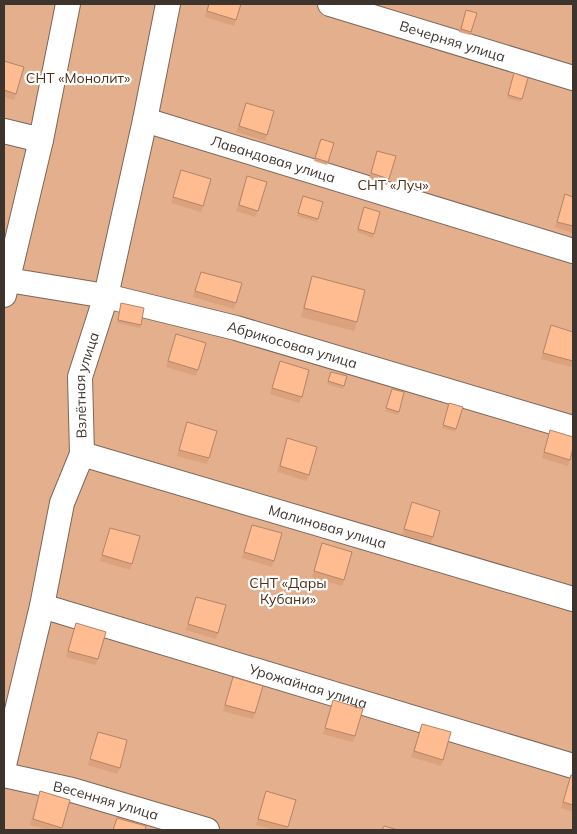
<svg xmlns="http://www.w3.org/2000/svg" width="577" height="834" viewBox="0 0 577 834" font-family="Mulish,sans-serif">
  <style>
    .green { fill: #e4af8d }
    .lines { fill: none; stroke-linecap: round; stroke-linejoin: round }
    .minor-casing { stroke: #7c6759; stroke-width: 26 }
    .minor { stroke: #fff; stroke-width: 24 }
    .wall { fill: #dba27d }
    .building { fill: #ffbc91; stroke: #b28466 }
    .labels { text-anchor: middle; stroke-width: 4.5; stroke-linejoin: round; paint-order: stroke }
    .street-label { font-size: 14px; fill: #3e342e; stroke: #fff }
    .park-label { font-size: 14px; fill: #502f17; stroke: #fff }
  </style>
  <rect width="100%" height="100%" fill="#f6ddcd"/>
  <path class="green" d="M4,4H573V830H4Z"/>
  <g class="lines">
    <defs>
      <g id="minor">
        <path id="s1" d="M330,4L573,78"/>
        <path id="s2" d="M145,120L573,251"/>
        <path d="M4,131L41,140"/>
        <path id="s3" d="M8,280L106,296L236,328L573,428"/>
        <path d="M4,295L41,140L68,4"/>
        <path id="s4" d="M82,454L573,599"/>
        <path id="s5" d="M42,606L573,766"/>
        <path id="s6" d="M4,765L42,606L62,503L82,454L80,377L106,296L145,120L168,4"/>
        <path id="s7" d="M4,775L72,790L207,830"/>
      </g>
    </defs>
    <use href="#minor" class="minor-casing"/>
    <use href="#minor" class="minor"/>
  </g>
  <path class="wall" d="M208,4H241L234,26L205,17Z
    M466,10L477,13L470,35L459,32Z
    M4,61L16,94L14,100L4,97Z
    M514,73L528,78L521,102L507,98Z
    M244,109L267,135L265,141L236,132Z
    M321,139L334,143L327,165L314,161Z
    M377,151L389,179L387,185L369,179Z
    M181,170L203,206L201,212L171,203Z
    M247,176L258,211L256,217L236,211Z
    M565,194L573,197V233L555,227Z
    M303,196L323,202L317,222L297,216Z
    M364,207L380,212L373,238L357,232Z
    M312,276L357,322L354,331L301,317L309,285Z
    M199,278L236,303L234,309L193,297Z
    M121,303L141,325L140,328L117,323Z
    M551,325L573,361L571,367L541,359Z
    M176,334L198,370L196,376L166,367Z
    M280,361L302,397L299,403L270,394Z
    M331,372L347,376L343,389L327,384Z
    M392,389L404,392L398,415L385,411Z
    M449,403L463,407L455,432L442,428Z
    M187,422L209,458L207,464L177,456Z
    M550,430L570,460L568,466L542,458Z
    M287,438L309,475L307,481L277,472Z
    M410,508L433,537L431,543L402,535Z
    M252,525L274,561L272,567L242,558Z
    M110,528L132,564L130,570L100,561Z
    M322,543L344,580L342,586L312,577Z
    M196,597L218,633L216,639L186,630Z
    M76,623L98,659L96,665L66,657Z
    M233,677L255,713L253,719L223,711Z
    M333,700L355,736L353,742L323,734Z
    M422,724L443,760L441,766L411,757Z
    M98,732L120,768L117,774L88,765Z
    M571,775H573V812L561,808Z
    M40,791L70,800L61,830H49L30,825Z
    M266,791L296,800L287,830H275L256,825Z"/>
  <path class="building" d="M209,4H241L236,20L207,11Z
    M466,10L477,13L471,32L461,29Z
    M4,61L24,67L16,94L4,90Z
    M514,73L528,78L522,99L508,95Z
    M246,103L274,111L267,135L239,126Z
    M321,139L334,143L328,162L315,158Z
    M377,151L396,156L389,179L371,173Z
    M181,170L211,179L203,206L173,197Z
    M247,176L267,182L258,211L239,205Z
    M565,194L573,197V226L557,222Z
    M303,196L323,202L318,219L298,213Z
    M364,207L380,212L374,234L358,229Z
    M201,272L242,283L236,303L195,291Z
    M312,276L365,290L357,322L304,308Z
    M121,303L144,308L141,325L118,320Z
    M551,325L573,332V361L543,353Z
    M176,334L206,343L198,370L168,361Z
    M280,361L309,370L302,397L272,388Z
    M331,372L347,376L344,386L328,381Z
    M392,389L404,392L399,412L386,408Z
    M449,403L463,407L456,429L443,425Z
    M187,422L217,431L209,458L179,450Z
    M550,430L573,437V448L570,460L544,452Z
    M287,438L317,447L309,475L280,466Z
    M412,502L440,511L433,537L404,529Z
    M252,525L282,533L274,561L244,552Z
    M110,528L140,536L132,564L102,555Z
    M322,543L352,552L344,580L314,571Z
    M196,597L226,605L218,633L188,624Z
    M76,623L106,632L98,659L68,651Z
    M233,677L263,686L255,713L225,705Z
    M333,700L363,709L355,736L325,728Z
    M422,724L451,732L443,760L414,751Z
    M98,732L127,740L120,768L90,759Z
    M571,775H573V805L563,802Z
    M40,791L70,800L62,828L33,819Z
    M266,791L296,800L288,827L258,819Z
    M117,818L146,826L145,830H113Z
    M384,826L398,830H382Z"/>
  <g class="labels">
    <g class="street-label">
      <text dy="5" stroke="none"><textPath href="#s1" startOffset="128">Вечерняя улица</textPath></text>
      <text dy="5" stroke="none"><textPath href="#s2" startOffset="134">Лавандовая улица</textPath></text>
      <text dy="5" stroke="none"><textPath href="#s3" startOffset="292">Абрикосовая улица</textPath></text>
      <text dy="5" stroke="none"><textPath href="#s6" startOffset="391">Взлётная улица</textPath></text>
      <text dy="5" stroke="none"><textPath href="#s4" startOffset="256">Малиновая улица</textPath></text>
      <text dy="5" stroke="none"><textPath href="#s5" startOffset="278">Урожайная улица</textPath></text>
      <text dy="5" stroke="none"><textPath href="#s7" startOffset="105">Весенняя улица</textPath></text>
    </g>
    <g class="park-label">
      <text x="78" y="83">СНТ «Монолит»</text>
      <text x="393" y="190">СНТ «Луч»</text>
      <text x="288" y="588">СНТ «Дары<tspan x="288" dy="16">Кубани»</tspan></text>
    </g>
  </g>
  <rect width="577" height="834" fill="none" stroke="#3e342e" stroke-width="10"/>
</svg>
